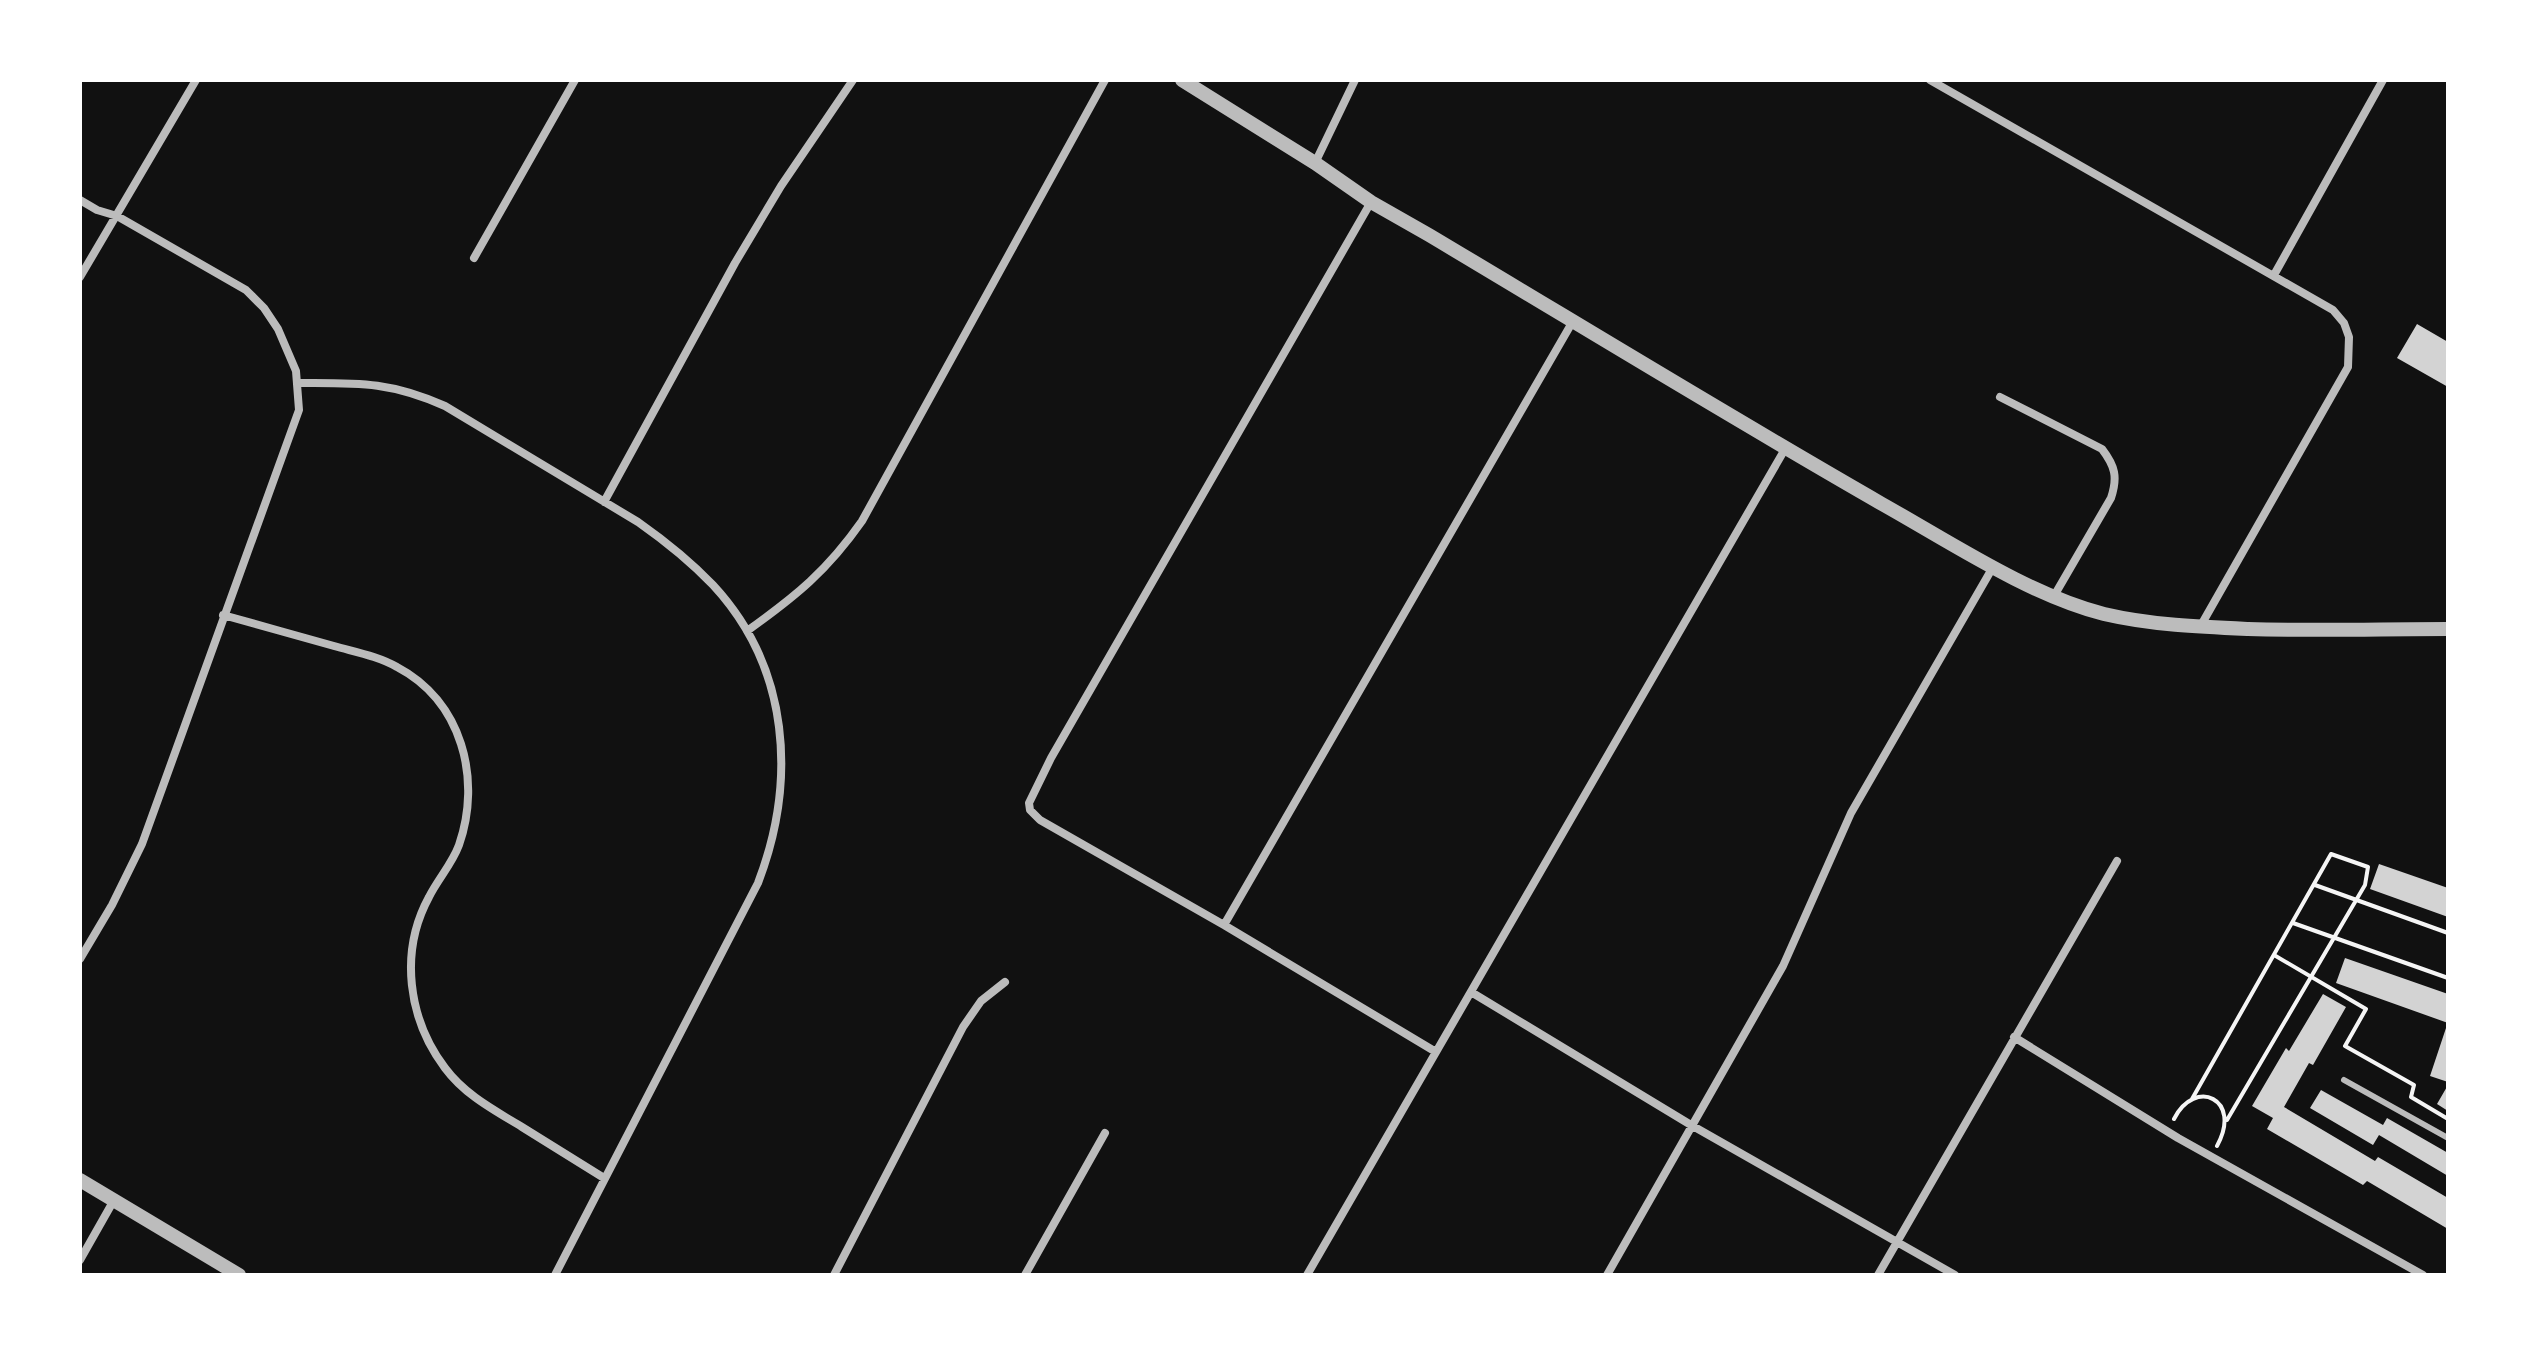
<svg xmlns="http://www.w3.org/2000/svg" width="2528" height="1355" viewBox="0 0 2528 1355" font-family="Signika,sans-serif">
  <style>
    .building { fill: #d3d3d3 }
    .lines { fill: none; stroke-linecap: round; stroke-linejoin: round }
    .path { stroke: #f5f5f5; stroke-width: 4 }
    .service { stroke: #bcbcbc; stroke-width: 6 }
    .minor { stroke: #bcbcbc; stroke-width: 8 }
    .tertiary { stroke: #bcbcbc; stroke-width: 14 }
  </style>
  <rect width="100%" height="100%" fill="#111"/>
  <path class="building" d="M2417,324L2448,342V387L2397,358Z
    M2379,864L2448,888V917L2370,889Z
    M2345,958L2448,994V1023L2336,983Z
    M2323,994L2346,1007L2313,1065L2309,1063L2284,1107L2375,1161L2378,1157L2448,1198V1229L2367,1181L2363,1185L2267,1129L2273,1118L2252,1106L2286,1048L2289,1051Z
    M2447,1025H2448V1082L2430,1076Z
    M2448,1085V1111L2437,1104Z
    M2321,1090L2383,1125L2387,1118L2448,1153V1176L2379,1135L2373,1145L2310,1108Z"/>
  <g class="lines">
    <path class="path" d="M2315,885L2448,933
      M2293,923L2448,978
      M2274,955L2366,1009L2345,1046L2414,1085L2411,1097L2448,1119
      M2192,1099L2331,854L2368,867L2365,885L2227,1120
      M2174,1119C2195,1077 2243,1099 2217,1146"/>
    <path class="service" d="M2344,1080L2448,1138"/>
    <path class="minor" d="M1930,80L2333,310L2344,323L2349,337L2348,367L2200,627
      M1315,163L1355,80
      M80,200L97,210L117,216L246,290L264,308L278,329L296,371L299,410L142,844L112,905L80,959
      M1371,202L1051,758L1029,803L1030,810L1040,820L1224,925L1436,1052
      M474,258L575,80
      M2274,275L2383,80
      M80,277L196,80
      M298,383C357,383 389,381 445,406L638,522C665,541 690,561 713,585C790,668 797,781 758,883L555,1275
      M2000,397L2102,449C2115,466 2118,477 2111,498L2054,596
      M604,502L735,263L781,186L853,80
      M223,615C260,625 297,636 334,646C355,652 378,656 397,667C462,701 482,779 459,845C452,864 438,879 429,897C399,952 408,1019 445,1068C465,1095 494,1110 522,1127C549,1144 577,1161 604,1178
      M747,631C796,596 827,571 862,521L1105,80
      M1224,925L1573,321
      M1471,992L1691,1125L1955,1275
      M2014,1037L2178,1138L2423,1275
      M80,1260L114,1200
      M834,1275L963,1027L981,1001L1005,982
      M1025,1275L1105,1133
      M1307,1275L1785,449
      M1607,1275L1783,966L1851,813L1993,567
      M1878,1275L2117,861"/>
    <path class="tertiary" d="M1182,80L1315,163L1371,202L1429,235C1580,325 1730,417 1882,504C1950,542 2029,595 2104,614C2151,625 2200,627 2248,629C2315,631 2381,629 2448,629
      M80,1180L239,1275"/>
  </g>
  <rect width="2528" height="1355" fill="none" stroke="#ffffff" stroke-width="164"/>
</svg>
